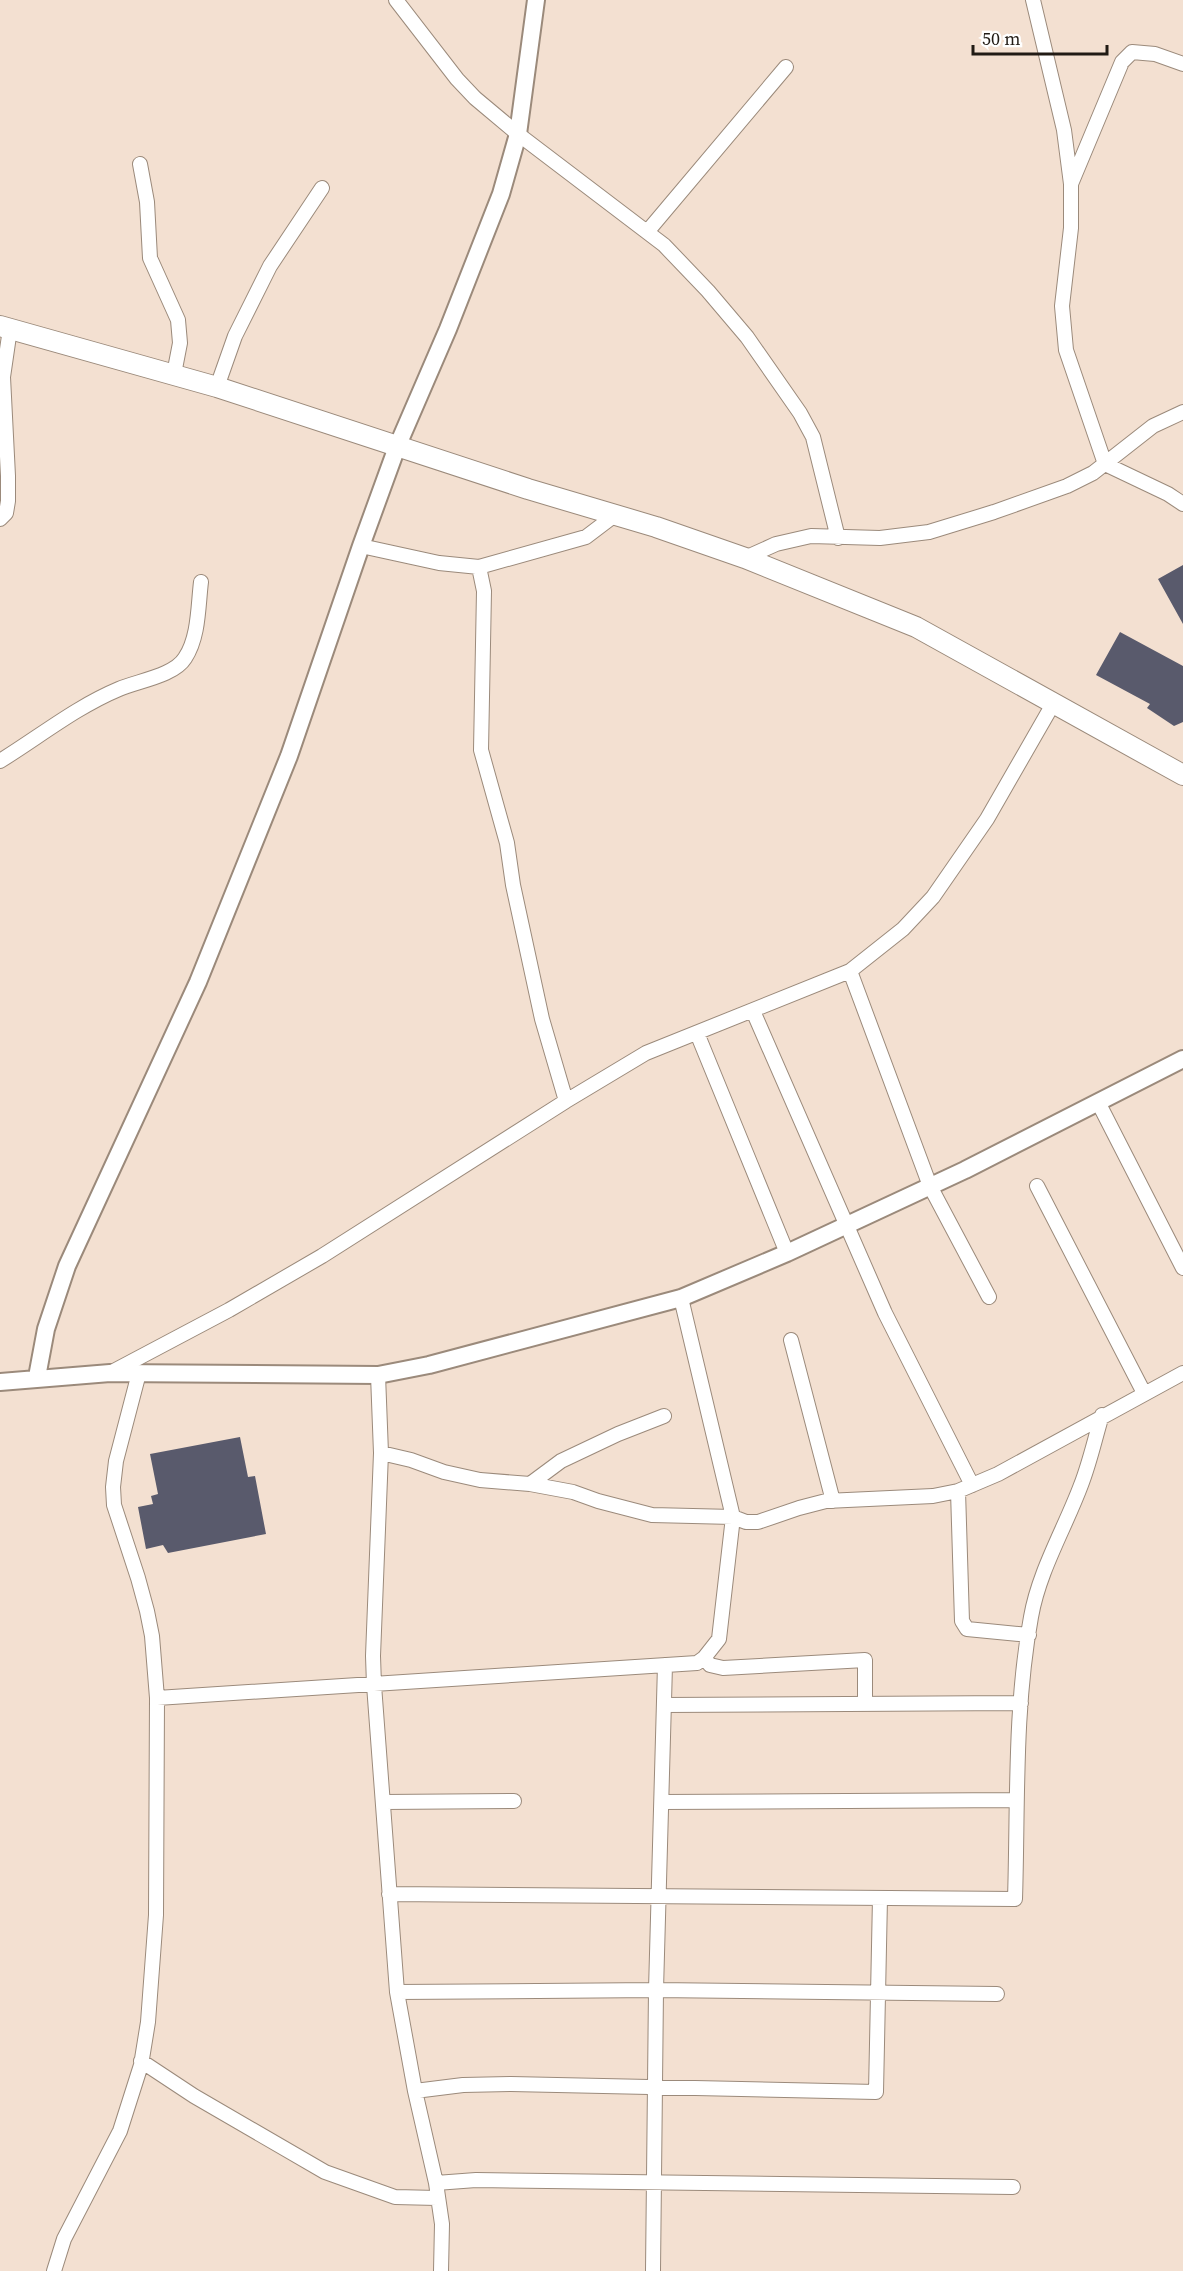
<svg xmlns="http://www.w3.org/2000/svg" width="1183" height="2271" viewBox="0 0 1183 2271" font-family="'Source Serif 4',serif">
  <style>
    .building { fill: #595a6c }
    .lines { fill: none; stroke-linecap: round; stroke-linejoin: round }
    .minor-casing { stroke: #9b8a7b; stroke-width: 16 }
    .tertiary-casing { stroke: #9b8a7b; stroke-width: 20 }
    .secondary-casing { stroke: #9b8a7b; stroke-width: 22 }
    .minor { stroke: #fff; stroke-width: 14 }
    .tertiary { stroke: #fff; stroke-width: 16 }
    .secondary { stroke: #fff; stroke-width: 20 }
  </style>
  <rect width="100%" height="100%" fill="#f3e0d1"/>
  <path class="building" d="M1183,565V624L1158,579Z
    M1120,632L1183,666V722L1174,726L1147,708L1150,704L1096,675Z
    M240,1437L248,1477L255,1476L266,1534L168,1553L163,1545L146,1549L138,1507L153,1504L151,1496L158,1494L150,1454Z"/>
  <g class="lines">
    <defs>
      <path id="minor" d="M396,0L457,79L475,98L518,134L664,245L708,291L747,337L800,413L813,437L838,538
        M1033,0L1064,130L1071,184V228L1062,306L1066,350L1105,464L1168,494L1183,504
        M140,164L147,202L150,258L178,320L180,343L174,374
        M1071,184L1122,62L1132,52L1155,54L1183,64
        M647,232L786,67
        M217,387L235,336L270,266L322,188
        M0,519L6,513L8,501V476L3,377L10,329
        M361,546L439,563L479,567L586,537L615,515
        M745,558L776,544L811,536L880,538L929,532L994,512L1067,486L1093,473L1153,426L1183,412
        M479,567L484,591L481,750L507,843L513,885L542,1019L566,1101
        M0,761C39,737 76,707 119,689C137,681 174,676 185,658C199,637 198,606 201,582
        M850,971L930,1186L989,1297
        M753,1011L885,1313L972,1485
        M697,1033L787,1253
        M1098,1102L1183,1268
        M1037,1186L1144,1393
        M791,1340L833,1501
        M110,1373L229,1310L322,1256L566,1101L646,1053L850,971L903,929L933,897L987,819L1053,704
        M378,1375L381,1453L373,1656L374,1685L397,1992L415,2091L436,2183L442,2224L441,2271
        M381,1453L411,1460L444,1472L480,1480L530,1484L573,1492L598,1501L652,1515L733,1517L746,1522H758L799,1508L826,1501L933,1496L958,1491L998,1474L1183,1373
        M530,1484L561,1461L618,1434L664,1416
        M958,1491L962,1621L967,1629L1029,1635
        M704,1658L710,1665L723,1668L865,1660V1704
        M157,1698L697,1663L704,1658L719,1639L733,1517L681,1298
        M664,1705L1021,1703
        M384,1802L514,1801
        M662,1802L1016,1800
        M389,1894L1015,1899C1018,1805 1014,1710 1031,1617C1039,1571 1065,1528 1081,1485C1090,1462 1095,1438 1102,1415
        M397,1992L656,1990L997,1994
        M141,2061L194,2096L325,2172L395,2197L437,2198
        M415,2091L463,2085L511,2084L876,2092L880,1898
        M436,2183L476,2180L1013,2187
        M54,2271L64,2239L120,2131L141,2065L148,2022L156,1915L157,1698L152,1636L147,1611L138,1578L114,1505L113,1487L116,1461L139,1373
        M653,2271L656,1990L665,1665"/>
      <path id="tertiary" d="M37,1377L46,1329L67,1266L198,982L289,756L361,546L397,447L448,329L501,194L518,134L536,0
        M0,1382L110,1373L378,1375L429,1365L681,1298L787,1253L965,1170L1183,1059"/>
      <path id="secondary" d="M0,326L217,387L528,489L656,527L745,558L916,627L1183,775"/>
    </defs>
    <use href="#minor" class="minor-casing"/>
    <use href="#tertiary" class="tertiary-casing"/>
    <use href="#secondary" class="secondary-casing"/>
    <use href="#minor" class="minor"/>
    <use href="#tertiary" class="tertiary"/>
    <use href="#secondary" class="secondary"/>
  </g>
  <path d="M973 45v9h134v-9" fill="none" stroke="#211b15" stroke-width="3"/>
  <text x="982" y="45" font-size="18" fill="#211b15" stroke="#ffffff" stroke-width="4.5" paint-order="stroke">50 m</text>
</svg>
